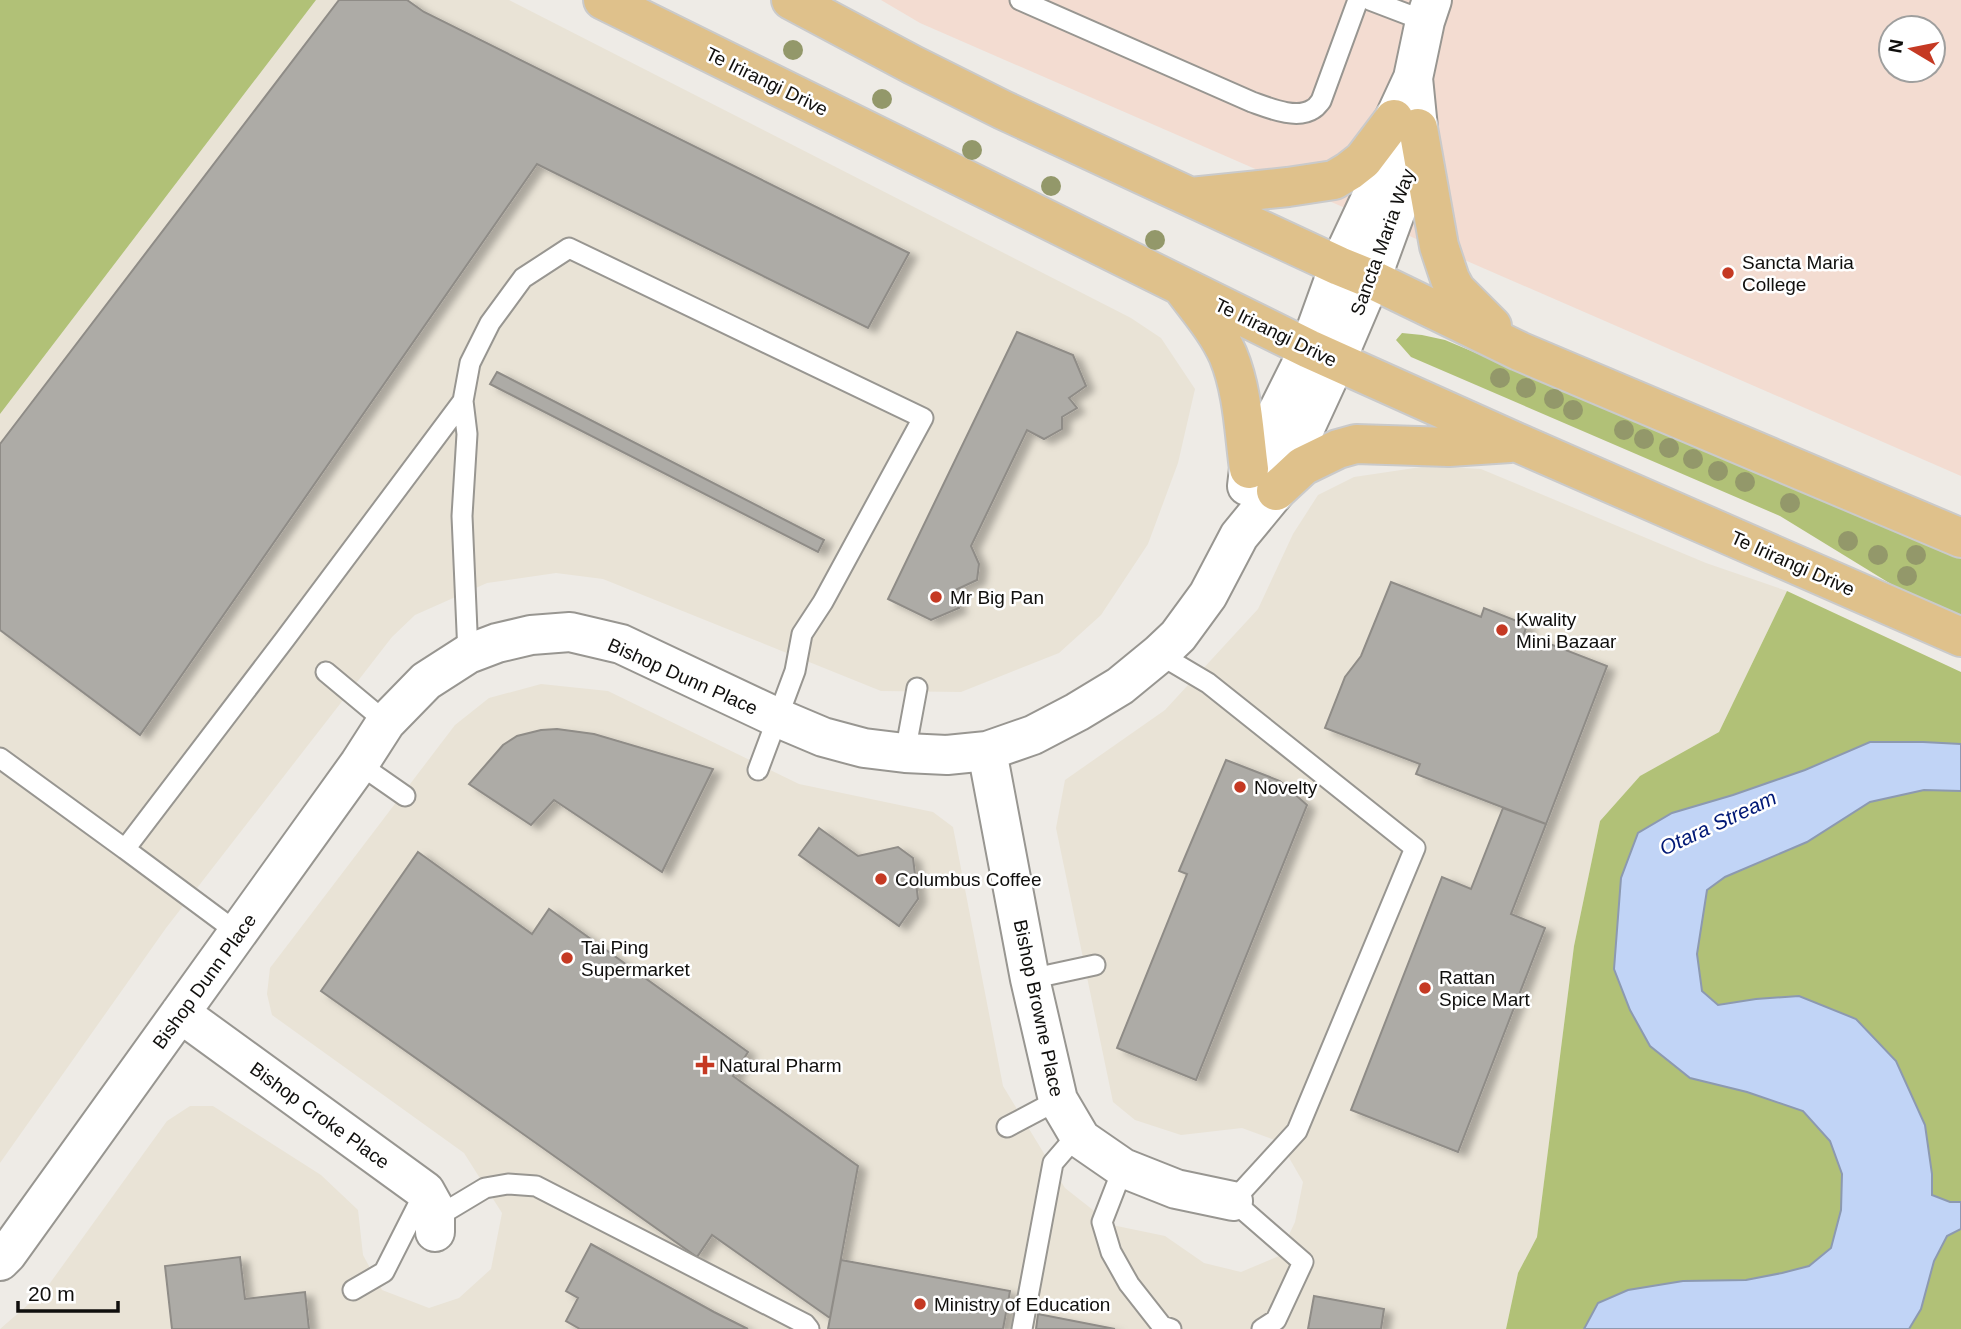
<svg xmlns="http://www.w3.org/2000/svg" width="1961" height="1329" viewBox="0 0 1961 1329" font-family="Helvetica,sans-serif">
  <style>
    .built { fill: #e9e3d6 }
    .education { fill: #f3dcd1; fill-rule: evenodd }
    .green { fill: #b1c177 }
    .water { fill: #c1d4f6; stroke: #8c99b0; stroke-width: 2 }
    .building { fill: #adaba6; stroke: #8f8c87; stroke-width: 2; filter: url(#shadow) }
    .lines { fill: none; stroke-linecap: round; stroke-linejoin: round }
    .lane-casing { stroke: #989691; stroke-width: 23 }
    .street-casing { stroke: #989691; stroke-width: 42 }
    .primary-casing { stroke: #cacaca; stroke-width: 42 }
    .lane { stroke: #fff; stroke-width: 19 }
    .street { stroke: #fff; stroke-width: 38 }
    .primary { stroke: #dfc18b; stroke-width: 38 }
    .tree { fill: #93986a }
    .poi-dot { fill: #c53923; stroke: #fff; stroke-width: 2.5 }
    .labels { text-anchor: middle; stroke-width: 5; stroke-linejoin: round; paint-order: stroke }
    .street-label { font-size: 19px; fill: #100f0d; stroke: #fff }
    .poi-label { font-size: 19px; fill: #100f0d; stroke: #fff; text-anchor: start }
    .water-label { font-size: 21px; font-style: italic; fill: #001876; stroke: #fff }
  </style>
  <defs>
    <filter id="shadow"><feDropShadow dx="8" dy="4.5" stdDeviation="3.5" flood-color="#0004"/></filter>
  </defs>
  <rect width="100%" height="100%" fill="#eeebe6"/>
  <path class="built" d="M316,0H509L1131,318L1161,338L1195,389L1178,463L1148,544L1101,615L1059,653L961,692L881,691L603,579L556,573L487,583L415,615L392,637L166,928L0,1163V414Z
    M1428,466L1481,469L1706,563L1787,591L1719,732L1640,776L1600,821L1574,946L1537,1237L1518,1273L1506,1329H0L45,1290L167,1121L190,1106H213L321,1175L358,1210L363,1255L382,1290L429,1308L459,1298L491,1269L502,1213L464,1153L272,1015L267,994L270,968L455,725L489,698L541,684L608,691L799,784L933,812L953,827L1003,1086L1065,1188L1112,1225L1165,1236L1204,1263L1241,1272L1279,1256L1295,1222L1303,1182L1280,1142L1242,1128L1181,1135L1135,1120L1113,1102L1056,828L1065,780L1165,710L1258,609L1293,534L1318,495L1354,477Z"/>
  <path class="education" d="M881,0H1961V476L920,23ZM1891,28H1933V70H1891Z"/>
  <path class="green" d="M0,0H316L0,414Z
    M1402,333L1422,335L1445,340L1961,557V617L1904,592L1780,516L1411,357L1396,340Z
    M1787,591L1961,672V1329H1506L1518,1273L1537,1237L1574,946L1600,821L1640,776L1719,732Z"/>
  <path class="water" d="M1870,742H1923L1961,744V791L1924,790L1870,802L1807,842L1725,877L1707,890L1697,954L1702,991L1718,1005L1756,999L1799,996L1856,1019L1896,1061L1925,1125L1932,1174V1195L1950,1202H1961V1229L1947,1236L1934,1261L1921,1309L1909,1329H1584L1598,1303L1628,1290L1683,1281L1746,1280L1782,1273L1809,1266L1831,1248L1841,1210L1842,1174L1830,1141L1803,1111L1747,1092L1690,1078L1650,1046L1630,1010L1614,969L1621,878L1638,833L1672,813L1733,795L1805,770Z"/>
  <path class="building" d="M339,0H407L424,12L909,253L868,328L537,164L140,735L0,630V444Z
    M1017,332L1073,355L1086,386L1069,398L1077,408L1062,417V429L1044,439L1027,430L971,546L979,564L977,580L951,592L959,608L931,620L888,599Z
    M497,372L824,540L818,552L490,384Z
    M1391,582L1481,617L1484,608L1527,625L1524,634L1607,666L1546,824L1416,774L1420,764L1325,728L1345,677L1361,656Z
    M557,729L594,734L713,769L662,872L554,800L531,825L469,784L503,745L517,736L541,730Z
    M1226,760L1280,781L1307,805L1196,1080L1117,1048L1187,874L1179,871Z
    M1503,808L1546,824L1511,914L1545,928L1458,1152L1351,1110L1442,877L1471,889Z
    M819,828L858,856L898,847L913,858L918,899L899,926L799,855Z
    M418,852L532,934L549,909L748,1052L733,1076L858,1166L830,1318L712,1235L697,1257L321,991Z
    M591,1244L714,1312L748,1329H580L566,1321L578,1298L566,1291Z
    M240,1257L245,1299L305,1292L309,1329H172L165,1266Z
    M841,1260L1010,1291L1003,1329H828Z
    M1314,1296L1384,1309L1381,1329H1308Z
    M1038,1314L1115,1329H1036Z"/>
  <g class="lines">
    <defs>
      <path id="lane" d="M1020,0L1252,102C1269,108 1297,120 1313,109C1317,107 1319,103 1321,101L1358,0
        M1370,0L1425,21
        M468,654L462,516L467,434L463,401L470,363L490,323L523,278L569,248L923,418L823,602L802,634L795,671L758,770
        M1159,654L1208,683L1415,848L1297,1131L1233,1201L1303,1262L1276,1320L1262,1329
        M326,672L386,722
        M905,753L917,688
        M0,758L125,849
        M359,764L405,796
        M238,933L125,849L285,639L463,401
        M1030,979L1095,965
        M1007,1127L1058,1100
        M1123,1168L1102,1222L1111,1252L1129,1284L1162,1326L1171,1329
        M435,1218L485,1188L508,1184L536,1186L805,1324L809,1329
        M353,1290L384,1272L425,1191
        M1022,1329L1053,1163L1078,1134"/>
      <path id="street" d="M1247,486L1249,469L1309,349L1339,266L1376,187L1394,119L1413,78L1425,21L1432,0
        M987,751L1030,979L1058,1100L1081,1139L1123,1168L1176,1189L1233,1201
        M180,1013L425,1191L435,1209V1232
        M0,1261L7,1254L359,764L386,722L426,681L468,654L497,643L531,635L570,632L621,644L778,718L823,737L864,748L905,753L947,755L987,751L1033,735L1077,712L1120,686L1159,654L1178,636L1208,595L1239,536L1276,491L1336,361L1371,279L1409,175L1418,128L1413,78"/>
      <path id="primary" d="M603,0L1309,349L1516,442L1961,637
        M791,0L913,65L1003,110L1339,266L1371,279L1519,351L1961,538
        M1418,128L1439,246L1450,279L1456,290L1492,326
        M1191,197L1288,187L1334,180L1349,171L1363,160L1394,119
        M1185,291C1200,311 1218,332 1228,355C1243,391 1244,432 1249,469
        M1276,491L1303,466L1338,449L1356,444L1449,447L1510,443"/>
    </defs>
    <use href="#lane" class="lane-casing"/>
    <use href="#street" class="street-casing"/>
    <use href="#primary" class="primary-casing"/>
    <use href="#lane" class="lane"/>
    <use href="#street" class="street"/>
    <use href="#primary" class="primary"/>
  </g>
  <g class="tree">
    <circle cx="793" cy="50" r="10"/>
    <circle cx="882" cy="99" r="10"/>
    <circle cx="972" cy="150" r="10"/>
    <circle cx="1051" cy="186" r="10"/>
    <circle cx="1155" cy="240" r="10"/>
    <circle cx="1500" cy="378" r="10"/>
    <circle cx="1526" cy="388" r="10"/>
    <circle cx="1554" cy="399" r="10"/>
    <circle cx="1573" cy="410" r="10"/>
    <circle cx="1624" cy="430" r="10"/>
    <circle cx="1644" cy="439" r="10"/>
    <circle cx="1669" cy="448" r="10"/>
    <circle cx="1693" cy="459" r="10"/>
    <circle cx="1718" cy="471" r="10"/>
    <circle cx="1745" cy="482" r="10"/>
    <circle cx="1790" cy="503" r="10"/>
    <circle cx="1848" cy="541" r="10"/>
    <circle cx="1878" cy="555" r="10"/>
    <circle cx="1916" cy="555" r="10"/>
    <circle cx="1907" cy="576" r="10"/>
  </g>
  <g class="poi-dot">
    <circle cx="1728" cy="273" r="7"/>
    <circle cx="936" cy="597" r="7"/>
    <circle cx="1502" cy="630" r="7"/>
    <circle cx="1240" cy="787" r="7"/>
    <circle cx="881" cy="879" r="7"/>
    <circle cx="567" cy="958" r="7"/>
    <circle cx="1425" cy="988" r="7"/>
    <path d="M701.5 1054.5h7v7h7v7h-7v7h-7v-7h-7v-7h7z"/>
    <circle cx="920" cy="1304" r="7"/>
  </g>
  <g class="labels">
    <g class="street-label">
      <text transform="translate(767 81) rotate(26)" y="7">Te Irirangi Drive</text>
      <text transform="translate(1382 242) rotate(-70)" y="7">Sancta Maria Way</text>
      <text transform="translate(1276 332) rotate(26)" y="7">Te Irirangi Drive</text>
      <text transform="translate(1793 563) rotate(24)" y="7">Te Irirangi Drive</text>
      <text transform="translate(683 676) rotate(24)" y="7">Bishop Dunn Place</text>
      <text transform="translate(204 981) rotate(-54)" y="7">Bishop Dunn Place</text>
      <text transform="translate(1039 1008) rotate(78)" y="7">Bishop Browne Place</text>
      <text transform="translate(320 1115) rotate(36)" y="7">Bishop Croke Place</text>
    </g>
    <g class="poi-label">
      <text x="1742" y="269">Sancta Maria<tspan x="1742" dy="22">College</tspan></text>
      <text x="950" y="604">Mr Big Pan</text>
      <text x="1516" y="626">Kwality<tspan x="1516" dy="22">Mini Bazaar</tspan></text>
      <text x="1254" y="794">Novelty</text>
      <text x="895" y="886">Columbus Coffee</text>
      <text x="581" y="954">Tai Ping<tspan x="581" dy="22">Supermarket</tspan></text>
      <text x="1439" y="984">Rattan<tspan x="1439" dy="22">Spice Mart</tspan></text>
      <text x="719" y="1072">Natural Pharm</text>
      <text x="934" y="1311">Ministry of Education</text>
    </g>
    <g class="water-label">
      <text transform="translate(1718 823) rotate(-25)" y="7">Otara Stream</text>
    </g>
  </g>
  <g transform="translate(1912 49) rotate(280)"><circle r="33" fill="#ffffff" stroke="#9f9f9e" stroke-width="2"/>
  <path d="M0-5L12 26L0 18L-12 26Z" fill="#c53923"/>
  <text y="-10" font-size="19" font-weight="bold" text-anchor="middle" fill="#100f0d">N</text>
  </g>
  <path d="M18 1301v10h100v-10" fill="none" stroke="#100f0d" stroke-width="3.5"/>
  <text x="28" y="1301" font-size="21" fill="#100f0d" stroke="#ffffff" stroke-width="5" paint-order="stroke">20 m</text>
</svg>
